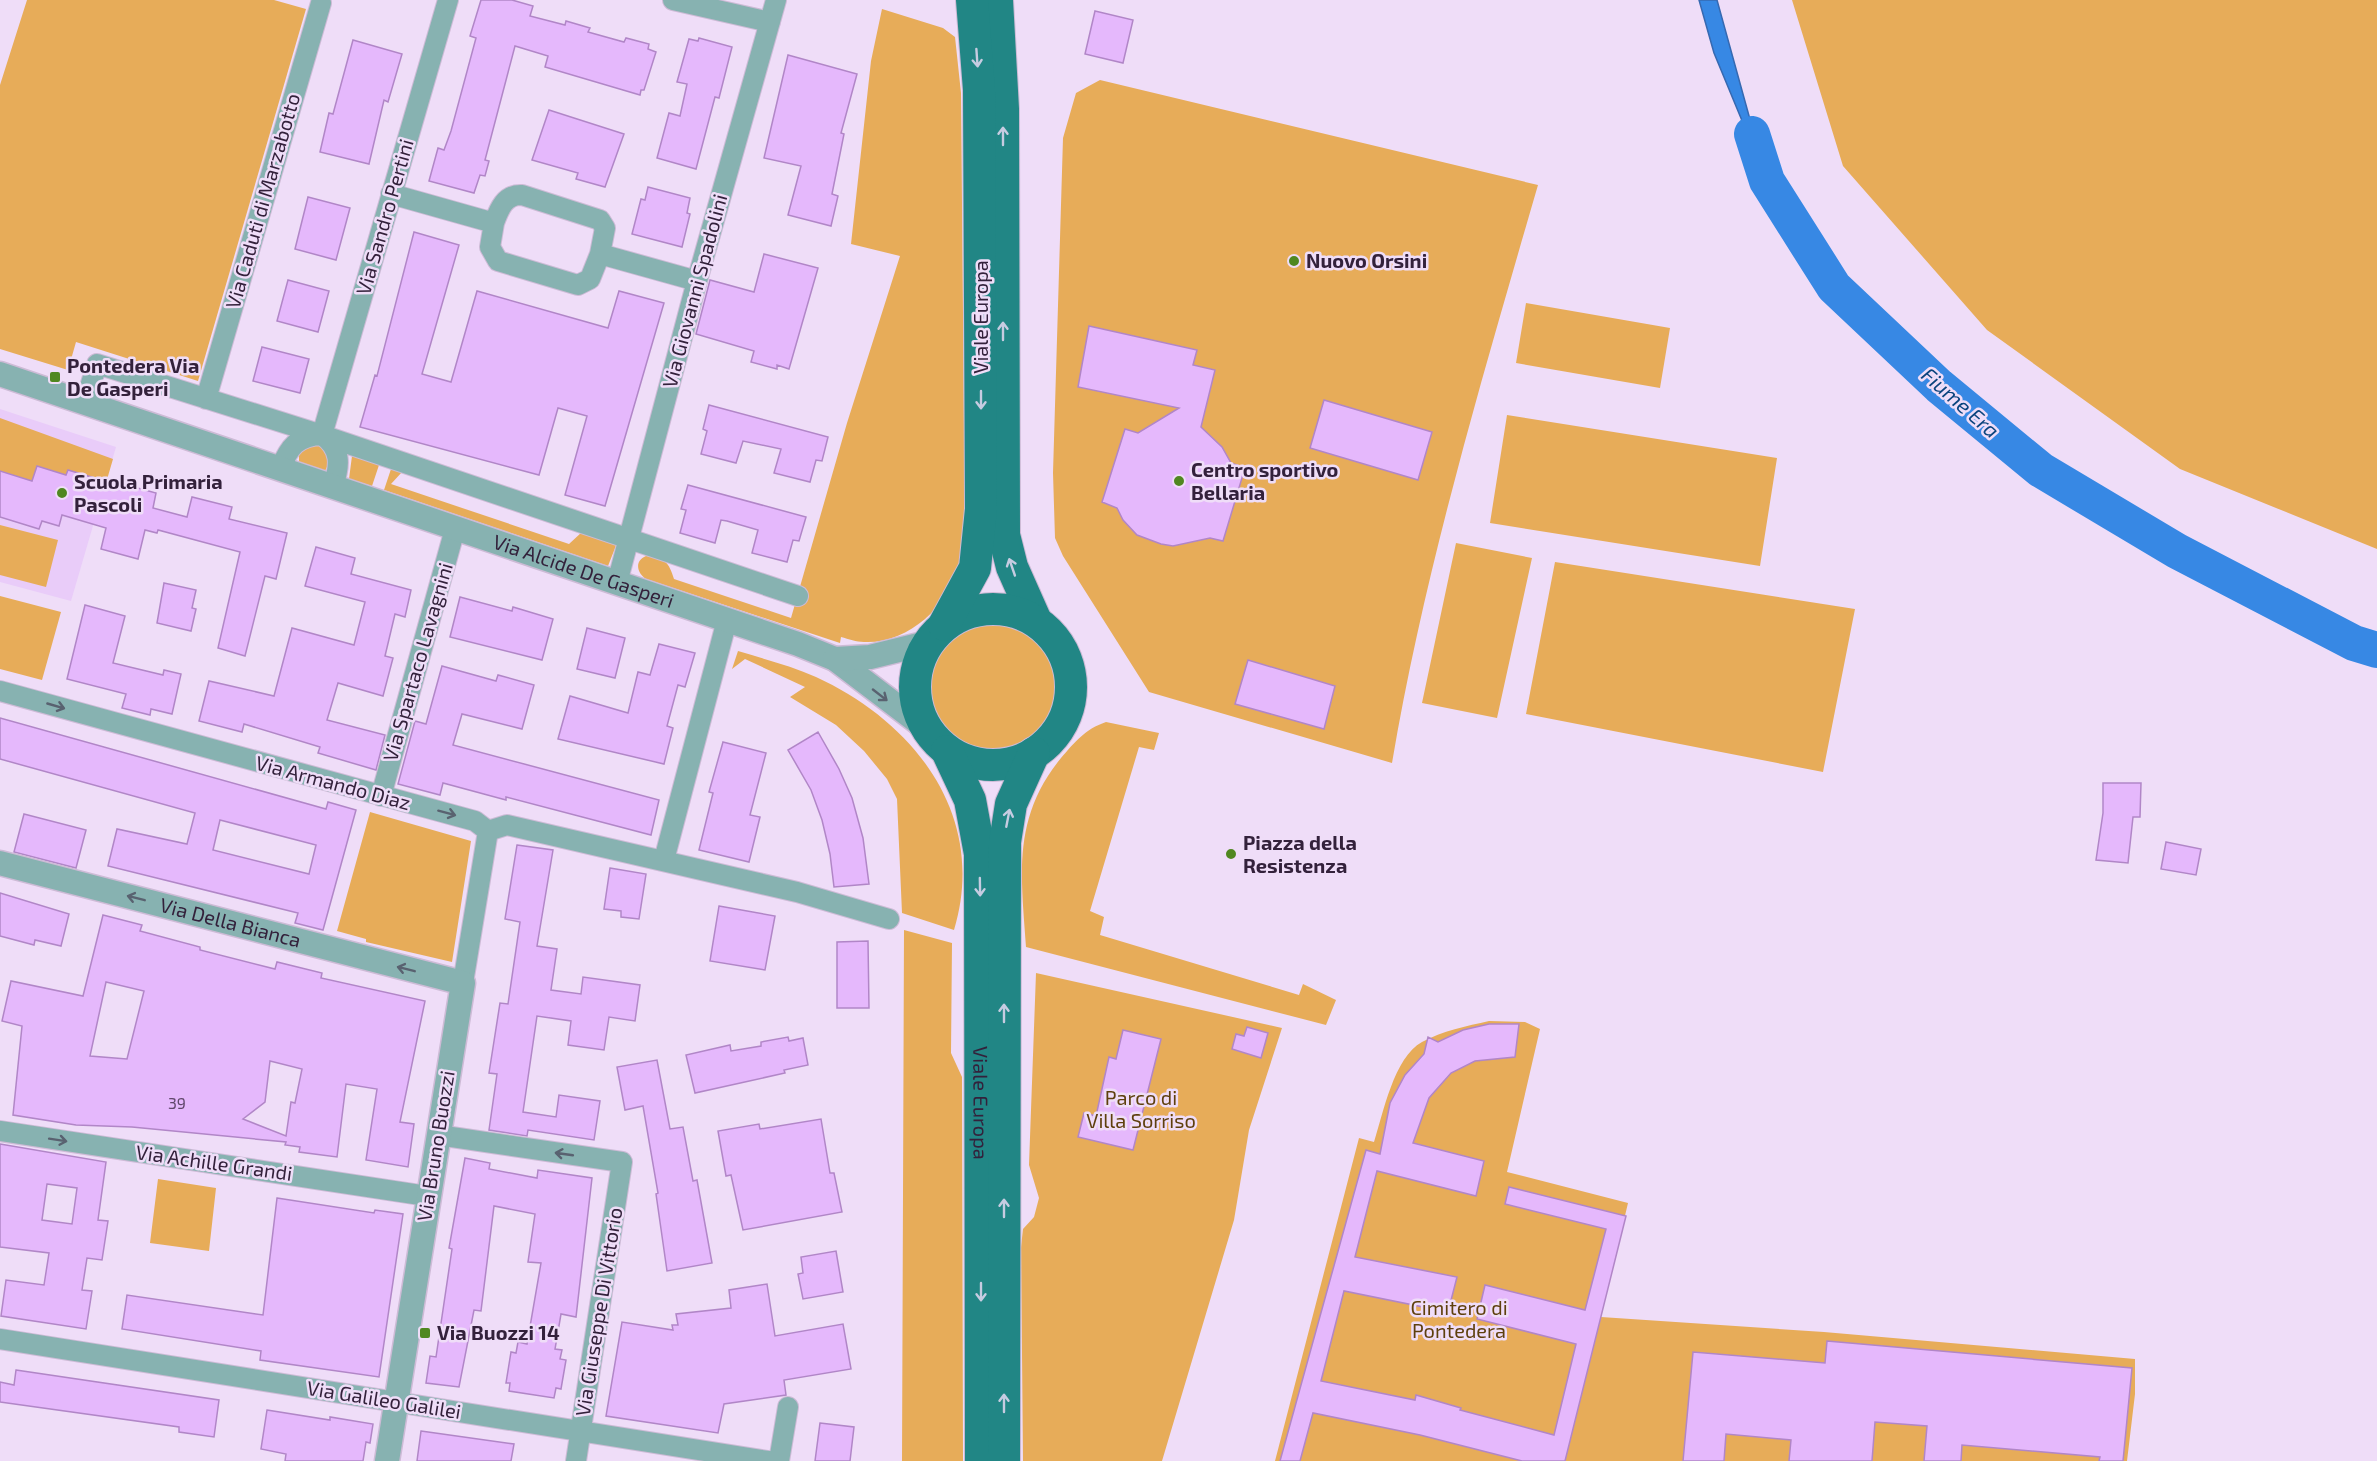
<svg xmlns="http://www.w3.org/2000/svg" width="2377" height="1461" viewBox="0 0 2377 1461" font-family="'Exo 2',sans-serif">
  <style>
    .built { fill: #e9ccf9 }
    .green { fill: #e7ac59 }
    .water { fill: #3788e4; stroke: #3669b1; stroke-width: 1.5 }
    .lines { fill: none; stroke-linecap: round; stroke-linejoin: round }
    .river { stroke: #3788e4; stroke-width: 36 }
    .building { fill: #e5b8fc; stroke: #b186c7; stroke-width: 1.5; fill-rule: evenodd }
    .minor-casing { stroke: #cdbbd6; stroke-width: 22 }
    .tertiary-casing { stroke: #cdbbd6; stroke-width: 27 }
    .primary-casing { stroke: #cdbbd6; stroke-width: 34 }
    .minor { stroke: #87b2b1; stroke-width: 20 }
    .tertiary { stroke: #87b2b1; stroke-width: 24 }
    .primary { stroke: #218685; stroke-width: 32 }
    .oneway { stroke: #c6cce1 }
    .oneway2 { stroke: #596270 }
    .poi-dot { fill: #508720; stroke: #efddf8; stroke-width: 2 }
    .labels { text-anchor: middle; stroke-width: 5; stroke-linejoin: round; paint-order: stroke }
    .number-label { font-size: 16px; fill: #60476b }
    .street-label { font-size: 20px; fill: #33213b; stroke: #efddf8 }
    .poi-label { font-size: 20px; font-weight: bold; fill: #33213b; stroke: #efddf8; text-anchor: start }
    .park-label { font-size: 20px; fill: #5e3f0d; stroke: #efddf8 }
    .water-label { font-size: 21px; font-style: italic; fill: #0b447e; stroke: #efddf8 }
  </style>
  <rect width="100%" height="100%" fill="#efddf8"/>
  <path class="built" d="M0,409L116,447L71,601L0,582Z"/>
  <path class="green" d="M27,0H274L306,9L198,381L76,342L68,370L0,349V85Z
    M1792,0H2377V549L2180,469L1987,330L1843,166Z
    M882,9L943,28L955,37L961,93L965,534C963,545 962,556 959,567C947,607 908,644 864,642C856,642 849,639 841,637L840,643L646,579C637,573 634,561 646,556C664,557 669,562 674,579L791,618L847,423L900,256L851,244L871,61Z
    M1100,80L1538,185C1483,375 1425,568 1392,763L1149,692L1063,556L1055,538L1053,473L1063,138L1076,93Z
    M1526,303L1670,328L1660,388L1516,363Z
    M1507,415L1777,458L1760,566L1490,523Z
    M0,418L113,459L94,524L95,478L68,470L66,475L37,467L32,481L0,471Z
    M319,445L325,448L329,463L325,471L299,462V452L305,446Z
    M352,456L379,465L372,486L349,479Z
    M391,469L402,472L391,484L569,544L582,532L617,543L608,566L384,490Z
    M0,525L58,540L46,587L0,575Z
    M1456,543L1532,558L1497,718L1422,703Z
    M1555,562L1855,609L1823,772L1526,714Z
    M0,596L61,612L42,680L0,669Z
    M925 687a66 66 0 1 1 132 0a66 66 0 1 1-132 0Z
    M738,651C764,659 792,666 816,677C916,723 988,817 954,930L902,913L897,799L887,779L864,751L836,725L790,697L805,687L745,659L732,669Z
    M1106,722L1159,733L1154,750L1139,747L1090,911L1104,917L1100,935L1299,995L1303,984L1336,1000L1326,1025L1026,947C1021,875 1012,818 1061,758C1075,742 1085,729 1106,722Z
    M370,812L471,841L452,962L366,942V939L337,931Z
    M904,930L952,943L951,1053L962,1077L963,1461H902Z
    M1036,973L1282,1028L1249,1130L1234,1220L1162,1461H1023L1021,1247L1023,1229L1034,1217L1039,1198L1029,1165Z
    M1489,1021L1525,1022L1540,1029L1507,1172L1628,1203L1601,1317L1824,1332L2135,1359V1394L2127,1461H1275L1359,1138L1374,1142C1383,1114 1394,1057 1422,1042C1442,1031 1467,1026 1489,1021Z
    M158,1179L216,1188L209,1251L150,1243Z"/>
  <path class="water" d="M1699,0H1717L1767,181L1714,53Z"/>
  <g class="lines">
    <path class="river" d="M1752,134L1767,181L1834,287L1939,386L2041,470L2177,551L2354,643L2377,650"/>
  </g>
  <path class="building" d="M481,0H512L533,6L530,16L565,25L566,21L590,28L588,32L624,42L626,38L649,44L648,49L656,52L644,90H641L640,95L545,67L548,56L515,46L485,160L489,161L485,176L480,175L474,193L429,181L438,148L444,150L451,131L476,38L470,36Z
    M1095,11L1133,20L1123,63L1085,54Z
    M699,38L732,47L719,98L715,97L696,169L657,158L669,113L680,116L687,84L677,82L689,39L698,41Z
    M353,40L402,54L388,102L384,100L369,164L320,152L329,113L333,114Z
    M788,55L857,74L841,133L844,134L832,194L838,196L831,226L788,215L801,166L764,158Z
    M549,110L624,134L605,187L576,179L578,173L532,160Z
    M648,187L690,198L687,213L690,214L682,247L632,234L641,199L645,200Z
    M308,197L350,208L336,260L295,249Z
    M414,232L459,245L422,374L451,382L477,291L608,328L619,291L664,303L605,506L565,495L587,416L558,408L539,475L360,427L375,375L377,376Z
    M764,254L818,268L789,369L777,365V369L751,362L754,351L696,334L710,280L754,292Z
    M288,280L329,291L318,332L277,321Z
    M1089,326L1197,350L1193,365L1215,370L1201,427L1222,447L1231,463L1245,468L1223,541L1210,538L1173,546L1161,544L1137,535L1123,520L1117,508L1102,502L1125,429L1138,433L1179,408L1078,387Z
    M262,347L309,359L300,393L253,381Z
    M1324,400L1432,432L1418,480L1310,448Z
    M709,405L828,437L822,461L816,460L810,482L774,473L781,449L743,441L736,463L701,454L707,431L703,429Z
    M37,466L66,475L68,470L118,485L119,483L156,493L153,508L187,517L192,497L232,507L229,519L287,533L276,579L265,576L245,656L218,648L240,552L158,530L157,533L145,530L138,559L101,549L106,528L62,515L59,526L42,521L39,529L0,517V471L32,481Z
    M688,485L806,517L799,541L793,540L787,562L752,553L758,530L727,521L721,520L715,543L680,533L686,510L681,509Z
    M316,547L355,558L351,574L411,590L405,617L395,614L385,656L393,658L383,696L338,683L327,720L385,735L376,770L318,753L320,747L244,724L242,732L199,721L209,681L274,696L292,628L354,645L365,602L305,586Z
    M164,583L196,590L192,608L196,609L191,631L157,623Z
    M460,597L512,611L513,607L553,619L542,660L450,637Z
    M85,605L125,616L113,663L163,675L164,670L181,674L172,714L151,709L150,715L122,708L126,694L67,679Z
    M587,628L625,638L615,678L577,669Z
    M659,644L695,653L685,687L678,685L667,726L673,728L664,764L558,739L570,696L628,713L638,672L650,675Z
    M1248,660L1335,686L1324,729L1235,704Z
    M442,666L496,681L498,675L534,685L522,729L462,714L453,745L659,800L651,835L506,797V800L443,783L440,795L398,784L415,721L426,724Z
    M0,718L326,809L328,802L356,810L323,930L295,923L298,913L108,866L117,829L187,844L195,813L0,759ZM220,820L316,845L309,874L213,850Z
    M818,732L839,769L852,798L863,838L869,884L834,887L830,854L822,820L811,790L788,750Z
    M723,742L766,753L750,815L760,817L749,862L699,850L713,793L709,792Z
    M2103,783H2141L2140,817H2133L2128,863L2096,860L2103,813Z
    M24,814L86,830L76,868L14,852Z
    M2166,842L2201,849L2196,875L2161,869Z
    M517,845L553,850L537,946L557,949L551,990L581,994L583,977L640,985L635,1021L609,1017L604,1050L568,1045L571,1021L537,1016L523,1112L556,1117L559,1095L600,1101L594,1140L528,1130L527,1136L489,1130L497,1074L489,1073L500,1003L508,1004L520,922L505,919Z
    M610,868L646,874L639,919L621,917V911L604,909Z
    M0,893L69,914L61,946L35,940L34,945L0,936Z
    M719,906L775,916L765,970L710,961Z
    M103,915L142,925L140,931L200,947V950L275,969L277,962L322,973L321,978L425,1001L400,1122L414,1124L408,1167L366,1160L377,1089L346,1084L337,1157L299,1152L300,1147L285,1145L286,1142L132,1127L76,1125L13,1115L22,1026L2,1021L11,981L83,996ZM106,982L144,991L127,1059L90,1056ZM270,1061L302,1069L295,1103L291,1102L286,1136L243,1119L265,1102Z
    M868,941L869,1008H837V942Z
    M1489,1024H1519L1515,1057L1475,1061L1451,1073L1429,1098L1413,1143L1484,1161L1476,1196L1377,1171L1355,1257L1457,1277L1448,1312L1344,1291L1321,1381L1415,1400L1416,1395L1461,1408L1460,1410L1554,1435L1576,1344L1477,1319L1485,1285L1585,1310L1606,1229L1505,1204L1509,1187L1626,1216L1565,1461H1522L1420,1435L1313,1413L1300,1461H1280L1366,1150L1380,1154L1390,1103L1405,1075L1424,1054L1428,1037L1438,1042L1463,1030Z
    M1247,1027L1268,1033L1261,1058L1232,1049L1236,1034L1244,1036Z
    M1123,1030L1161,1039L1133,1150L1078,1137L1084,1113L1096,1116L1109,1057L1116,1059Z
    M788,1037L789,1041L803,1038L808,1065L784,1070L785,1073L695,1093L686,1055L730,1045L731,1051L761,1046V1042Z
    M657,1060L670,1129L683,1127L693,1181L697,1180L712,1263L667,1271L656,1194L658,1193L643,1106L625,1110L617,1067Z
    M821,1119L830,1173H834L842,1212L743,1230L731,1175L726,1176L718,1131L759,1124L760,1129Z
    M0,1144L106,1162L98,1220L108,1221L102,1260L87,1258L82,1290L92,1291L86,1329L1,1316L6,1280L44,1285L49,1253L0,1247ZM47,1184L77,1188L72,1224L42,1220Z
    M465,1158L490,1163L489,1169L537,1178L538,1170L592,1178L576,1317L561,1314L555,1349L562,1350L560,1359L566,1360L561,1389L556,1388L554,1398L509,1391L510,1383H506L511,1352L516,1353L518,1342L527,1344L541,1263L528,1262L535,1214L494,1206L481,1311L474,1310L459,1387L426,1383L430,1356L436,1357L452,1249L449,1248Z
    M277,1198L374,1213L375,1210L403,1214L379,1377L260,1360L261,1351L122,1329L127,1295L263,1315Z
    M836,1251L843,1292L803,1299L798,1274L803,1273L801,1257Z
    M767,1284L775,1336L843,1324L851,1369L784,1380L786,1395L724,1404L718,1433L606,1416L622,1322L673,1330L672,1325H678L676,1314L731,1308L729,1290Z
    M1827,1341L2132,1368L2123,1461H2099L2100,1457L1962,1445L1961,1461H1924L1927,1426L1875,1422L1872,1461H1789L1791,1440L1726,1434L1724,1461H1683L1693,1352L1825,1363Z
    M16,1370L219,1400L214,1437L179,1432V1427L0,1402V1382L14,1385Z
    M267,1410L330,1420V1417L373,1424L370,1443L366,1442L363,1461H285L286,1454L261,1449Z
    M820,1423L854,1427L850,1461H815Z
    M421,1431L514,1444L511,1461H417Z"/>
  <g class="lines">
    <defs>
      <path id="minor" d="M673,0L770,22
        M391,194L494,223L490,247L498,261L578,285L590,279L600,254L697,281
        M494,223C499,209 505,194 522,195L600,220L605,228L600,254
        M206,399L321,3
        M85,403L97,364L322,435L798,596
        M322,435L448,0
        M280,469C289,447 297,436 322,435C342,449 340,466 333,486
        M617,583L697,281L776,0
        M0,691L475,821L488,831
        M381,796L455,529
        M488,831L507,825L797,892L889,919
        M664,860L727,620
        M463,983L488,831
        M0,1131L427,1196
        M438,1135L622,1162L576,1461
        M0,1339L768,1461
        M779,1461L788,1407"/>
      <g id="tertiary">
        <path id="s1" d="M0,374L798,644L835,659L927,729"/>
        <path d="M835,659L870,657L927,643"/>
        <path id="s2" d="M0,863L463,983L387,1461"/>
      </g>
      <g id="primary">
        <path d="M997,0L1003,109L1004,535L1012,567L1036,621"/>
        <circle cx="993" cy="687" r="78"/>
        <path d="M944,625L975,568L981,509L979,90L972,0"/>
        <path id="s3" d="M947,751L970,800L980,854L981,1461"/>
        <path d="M1004,1461L1005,842L1011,804L1034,753"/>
      </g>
    </defs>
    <use href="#minor" class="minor-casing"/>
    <use href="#tertiary" class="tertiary-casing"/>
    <use href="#primary" class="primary-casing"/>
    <use href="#minor" class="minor"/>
    <use href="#tertiary" class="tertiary"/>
    <use href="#primary" class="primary"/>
  </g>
  <defs><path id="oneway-shaft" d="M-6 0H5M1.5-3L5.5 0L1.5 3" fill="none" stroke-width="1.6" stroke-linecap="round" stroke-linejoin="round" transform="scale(1.5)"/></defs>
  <g class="oneway">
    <use href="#oneway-shaft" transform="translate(977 58) rotate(86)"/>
    <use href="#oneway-shaft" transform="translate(1003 136) rotate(-90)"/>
    <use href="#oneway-shaft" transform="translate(1003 331) rotate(-90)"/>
    <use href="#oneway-shaft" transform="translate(981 400) rotate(90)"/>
    <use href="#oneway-shaft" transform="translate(1012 567) rotate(-109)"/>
    <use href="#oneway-shaft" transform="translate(1008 818) rotate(-79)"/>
    <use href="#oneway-shaft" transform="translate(980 887) rotate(89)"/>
    <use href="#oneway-shaft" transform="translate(1004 1013) rotate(-90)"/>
    <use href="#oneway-shaft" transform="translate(1004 1208) rotate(-90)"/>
    <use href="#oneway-shaft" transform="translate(981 1292) rotate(90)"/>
    <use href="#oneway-shaft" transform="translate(1004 1403) rotate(-90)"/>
  </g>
  <g class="oneway2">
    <use href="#oneway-shaft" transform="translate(880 695) rotate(38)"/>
    <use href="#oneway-shaft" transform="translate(56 706) rotate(16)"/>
    <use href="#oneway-shaft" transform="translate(447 813) rotate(15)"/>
    <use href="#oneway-shaft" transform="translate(136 898) rotate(-166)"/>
    <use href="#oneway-shaft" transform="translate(406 969) rotate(-166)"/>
    <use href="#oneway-shaft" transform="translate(58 1140) rotate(9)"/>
    <use href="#oneway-shaft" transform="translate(564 1154) rotate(-172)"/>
  </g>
  <g class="poi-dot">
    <circle cx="1294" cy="261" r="6"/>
    <rect x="49" y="371" width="12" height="12" rx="3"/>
    <circle cx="1179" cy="481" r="6"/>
    <circle cx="62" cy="493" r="6"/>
    <circle cx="1231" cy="854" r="6"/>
    <rect x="419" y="1327" width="12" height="12" rx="3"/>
  </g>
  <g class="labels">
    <g class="number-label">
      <text x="177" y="1109">39</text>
    </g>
    <g class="street-label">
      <text transform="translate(263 201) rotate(-74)" y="7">Via Caduti di Marzabotto</text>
      <text transform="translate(385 217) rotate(-74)" y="7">Via Sandro Pertini</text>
      <text transform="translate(695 291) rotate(-75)" y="7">Via Giovanni Spadolini</text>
      <text transform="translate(981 317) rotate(-90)" y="7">Viale Europa</text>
      <text dy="7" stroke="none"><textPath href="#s1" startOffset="616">Via Alcide De Gasperi</textPath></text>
      <text transform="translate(418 662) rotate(-74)" y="7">Via Spartaco Lavagnini</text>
      <text transform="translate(333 783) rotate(15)" y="7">Via Armando Diaz</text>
      <text dy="7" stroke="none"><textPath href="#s2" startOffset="238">Via Della Bianca</textPath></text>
      <text dy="7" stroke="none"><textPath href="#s3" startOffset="358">Viale Europa</textPath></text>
      <text transform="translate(436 1146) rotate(-81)" y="7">Via Bruno Buozzi</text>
      <text transform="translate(214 1163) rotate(8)" y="7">Via Achille Grandi</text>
      <text transform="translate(599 1312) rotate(-81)" y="7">Via Giuseppe Di Vittorio</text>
      <text transform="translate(384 1400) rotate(9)" y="7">Via Galileo Galilei</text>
    </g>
    <g class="poi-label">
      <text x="1306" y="268">Nuovo Orsini</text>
      <text x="67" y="373">Pontedera Via<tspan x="67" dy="23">De Gasperi</tspan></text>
      <text x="1191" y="477">Centro sportivo<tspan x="1191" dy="23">Bellaria</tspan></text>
      <text x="74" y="489">Scuola Primaria<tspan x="74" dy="23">Pascoli</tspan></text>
      <text x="1243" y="850">Piazza della<tspan x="1243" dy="23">Resistenza</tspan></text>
      <text x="437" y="1340">Via Buozzi 14</text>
    </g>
    <g class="park-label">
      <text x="1141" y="1105">Parco di<tspan x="1141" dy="23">Villa Sorriso</tspan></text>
      <text x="1459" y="1315">Cimitero di<tspan x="1459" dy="23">Pontedera</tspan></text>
    </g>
    <g class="water-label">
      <text transform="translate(1960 403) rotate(41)" y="7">Fiume Era</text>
    </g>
  </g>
</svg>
